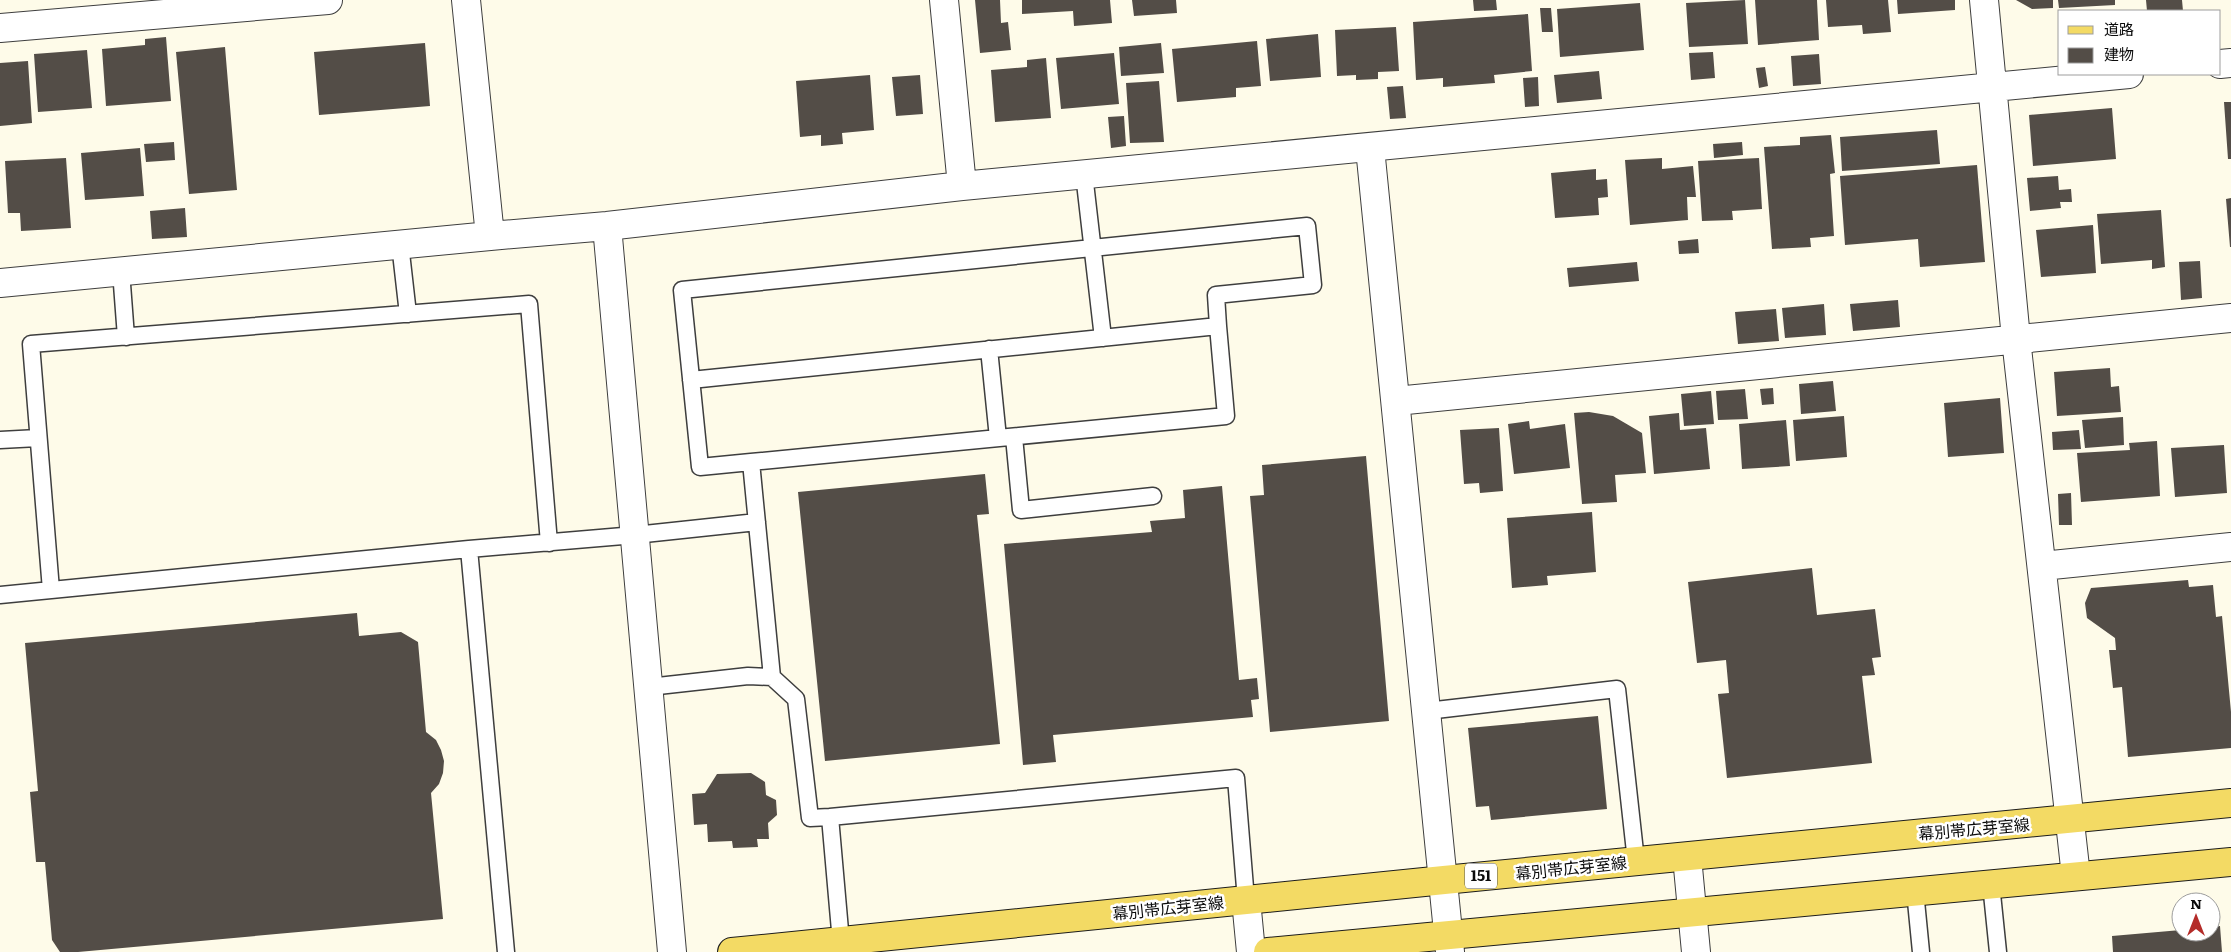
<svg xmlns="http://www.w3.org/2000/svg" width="2231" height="952" viewBox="0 0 2231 952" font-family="Literata,'Noto Sans JP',serif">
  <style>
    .building { fill: #534d47 }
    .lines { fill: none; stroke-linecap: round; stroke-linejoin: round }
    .lane-casing { stroke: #3e3e3e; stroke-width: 19 }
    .street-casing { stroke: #3e3e3e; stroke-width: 30 }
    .primary-casing { stroke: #1c1c1c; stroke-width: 30 }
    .lane { stroke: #fff; stroke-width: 16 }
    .street { stroke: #fff; stroke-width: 28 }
    .primary { stroke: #f3da64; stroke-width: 28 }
    .labels { text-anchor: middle; stroke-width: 5; stroke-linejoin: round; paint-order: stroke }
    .shield { fill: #fff; stroke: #545454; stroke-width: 1 }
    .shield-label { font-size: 15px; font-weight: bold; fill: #0b0b0b }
    .street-label { font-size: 16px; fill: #0b0b0b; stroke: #fff }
  </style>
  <rect width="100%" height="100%" fill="#fefbe9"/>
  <path class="building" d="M975,0H1000L1001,23L1008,22L1011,50L980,53Z
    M1022,0H1110L1112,23L1074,26L1073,11L1022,14Z
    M1132,0H1176L1177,13L1134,16Z
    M1473,0H1496L1497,10L1474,11Z
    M1745,0L1748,44L1689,47L1686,3Z
    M1755,0H1817L1819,40L1758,45Z
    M1826,0H1888L1891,32L1863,34L1862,25L1828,27Z
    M1897,0H1955V10L1898,14Z
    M2016,0H2053V8L2032,9Z
    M2058,0H2115V5L2059,8Z
    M2146,0H2182L2183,11H2147Z
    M1640,3L1644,50L1560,57L1557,9Z
    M1540,8H1551L1553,32H1542Z
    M1528,14L1532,71L1494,75L1495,83L1443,87V78L1416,80L1413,22Z
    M1396,27L1399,71L1378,72V79L1356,80V75L1337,76L1335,30Z
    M1318,34L1321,77L1270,81L1266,39Z
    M166,37L171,101L106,106L102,49L145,45V39Z
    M1257,41L1261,86L1236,88V97L1177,102L1172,49Z
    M425,43L430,106L319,115L314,52Z
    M1161,43L1164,73L1121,76L1119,47Z
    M225,47L237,190L189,194L176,52Z
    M87,50L92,108L38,112L34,54Z
    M1713,52L1715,78L1691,80L1689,53Z
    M1114,53L1119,104L1061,109L1056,58Z
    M1819,54L1821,84L1793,86L1791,56Z
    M1046,58L1051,118L995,122L991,70L1027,67V60Z
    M28,61L32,123L0,126V63Z
    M1765,67L1768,86L1759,88L1756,68Z
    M1599,71L1602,99L1557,103L1554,75Z
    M870,75L874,130L842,133L843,144L821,146V135L800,137L796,81Z
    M920,75L923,114L896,116L892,77Z
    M1538,77L1539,106L1525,107L1523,78Z
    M1159,81L1164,142L1130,143L1126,83Z
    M1403,86L1406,118L1390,119L1387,87Z
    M2224,102H2231V159H2228Z
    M2112,108L2116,159L2033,166L2029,115Z
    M1124,116L1126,146L1111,148L1108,117Z
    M1937,130L1940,164L1842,171L1840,137Z
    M1831,135L1835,173L1830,174L1834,236L1810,238L1811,247L1772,249L1764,147L1800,145V137Z
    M174,142L175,160L146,162L144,144Z
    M1742,142L1743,155L1714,158L1713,144Z
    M140,148L144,196L85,200L81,153Z
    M66,158L71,228L21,231L20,213H8L5,161Z
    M1662,158V169L1693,166L1696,197H1687L1688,220L1630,225L1625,160Z
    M1759,158L1762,209L1732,211L1733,220L1702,221L1698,161Z
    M1977,165L1985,262L1920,267L1918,239L1845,245L1840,176Z
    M1596,169V180L1607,179L1608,197L1598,198L1599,215L1555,218L1551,173Z
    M2058,176L2059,190L2071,189L2072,202H2060L2061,208L2030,211L2027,178Z
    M2231,198V247H2230L2226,199Z
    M185,208L187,237L152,239L150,211Z
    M2161,210L2165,267L2152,269V260L2101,264L2097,214Z
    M2093,225L2096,273L2041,277L2036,230Z
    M1698,239L1699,253L1679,254L1678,241Z
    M2200,261L2202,298L2181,300L2179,262Z
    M1637,262L1639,281L1569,287L1567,268Z
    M1898,300L1900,327L1853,331L1850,304Z
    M1824,304L1826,335L1785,338L1782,308Z
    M1776,309L1779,341L1738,344L1735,312Z
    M2110,368L2111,387L2119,386L2121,412L2057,416L2054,372Z
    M1833,381L1836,411L1801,414L1799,384Z
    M1773,388L1774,404L1762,405L1760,389Z
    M1745,389L1748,419L1718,420L1716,391Z
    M1711,391L1714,424L1684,426L1681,394Z
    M2000,398L2004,453L1948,457L1944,403Z
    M1589,412L1613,416L1642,433L1646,473L1615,475L1617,502L1582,504L1574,413Z
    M1679,413L1680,430L1706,428L1710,469L1654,474L1649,416Z
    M1844,416L1847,457L1796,461L1793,420Z
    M2123,417L2124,445L2085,448L2082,420Z
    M1786,420L1790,466L1742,469L1739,424Z
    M1529,421L1530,429L1565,424L1570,468L1514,474L1508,424Z
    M1499,428L1503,491L1480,493L1479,483L1464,484L1460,430Z
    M2079,430L2081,449L2053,450L2052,432Z
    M2157,441L2160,496L2081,502L2077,453L2130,450L2129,443Z
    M2224,445L2227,493L2175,497L2171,448Z
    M1366,456L1389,721L1270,732L1250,496L1264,495L1262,465Z
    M985,474L989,514L977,515L1000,744L825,761L798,492Z
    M1222,486L1239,680L1257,678L1259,699L1251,700L1253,717L1053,735L1056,762L1023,765L1004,544L1152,532L1150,521L1185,518L1183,490Z
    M2071,493L2072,525H2059L2058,494Z
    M1592,512L1596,572L1547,576L1548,585L1512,588L1507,518Z
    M1812,568L1817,615L1875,609L1881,657L1872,658L1875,675L1862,676L1872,763L1727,778L1718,694L1729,693L1726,660L1697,663L1688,582Z
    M2188,580L2189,587L2213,585L2216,617L2222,616L2231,712V748L2128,757L2122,687L2113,688L2109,650H2116L2115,638L2087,618L2085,603L2091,588Z
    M357,613L359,636L401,632L418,642L426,732L436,740L441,750L444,761L443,773L439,784L431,793L443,919L78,952H60L52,940L45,862H36L30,792L38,791L25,643Z
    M1598,716L1607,809L1491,820L1489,806L1476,807L1468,728Z
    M751,773L765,782L766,795L776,800L777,815L768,823L769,839H757L758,847L733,848L732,841L708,842L707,824L694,825L692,794L705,793L717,774Z
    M2220,926L2222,952H2113L2112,936L2181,930V932H2211V927Z"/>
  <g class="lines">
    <defs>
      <path id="lane" d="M1084,174L1103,338
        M400,244L408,314
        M121,271L126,337
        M989,349L998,438
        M691,380L1218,326L1216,295L1313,285L1307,226L682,290L700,467L751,462
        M1014,437L1021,510L1153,496
        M0,440L38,438
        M469,549L635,535L757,522
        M51,590L31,344L529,304L549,543
        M0,595L469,549L506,952
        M772,677L751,462L1226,416L1218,326
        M649,687L748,676L772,677L796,699L810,818L830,817L841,942
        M1427,711L1617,689L1636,861
        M830,817L1236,778L1246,900
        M1991,884L1998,952
        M1915,891L1921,952"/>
      <path id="street" d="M466,0L490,236
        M944,0L962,186
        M1984,0L2016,339L2076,876
        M0,28L328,0
        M2220,64L2231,63
        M1370,148L1450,952
        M607,226L672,952
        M0,283L490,236L607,226L962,186L2129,74
        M1396,401L2231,318
        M2042,566L2231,547
        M1687,857L1696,952
        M1246,900L1251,952"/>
      <path id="primary" d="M732,952L1444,880L2231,803
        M1268,952L2231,862"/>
    </defs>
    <use href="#lane" class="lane-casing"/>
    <use href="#street" class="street-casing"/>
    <use href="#primary" class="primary-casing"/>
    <use href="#lane" class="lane"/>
    <use href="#street" class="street"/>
    <use href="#primary" class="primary"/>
  </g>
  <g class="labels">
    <rect class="shield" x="1465" y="863.5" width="32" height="25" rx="4"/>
    <g class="shield-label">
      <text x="1481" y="881">151</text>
    </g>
    <g class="street-label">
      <text transform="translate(1974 829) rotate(-5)" y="6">幕別帯広芽室線</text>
      <text transform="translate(1571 868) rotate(-6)" y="6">幕別帯広芽室線</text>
      <text transform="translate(1168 908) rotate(-6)" y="6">幕別帯広芽室線</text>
    </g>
  </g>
  <rect x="2058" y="10" width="162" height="65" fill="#ffffff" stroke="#9d9d9d"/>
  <rect x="2068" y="26" width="25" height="8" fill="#f3da64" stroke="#9d9d9d"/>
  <text x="2104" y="35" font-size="15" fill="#0b0b0b">道路</text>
  <rect x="2068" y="48" width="25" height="15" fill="#534d47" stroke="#9d9d9d"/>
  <text x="2104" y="60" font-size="15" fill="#0b0b0b">建物</text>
  <g transform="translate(2196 917)"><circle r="24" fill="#ffffff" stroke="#9d9d9d"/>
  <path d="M0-4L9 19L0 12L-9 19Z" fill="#b42c29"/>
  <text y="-8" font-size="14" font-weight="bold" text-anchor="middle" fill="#0b0b0b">N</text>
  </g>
</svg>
